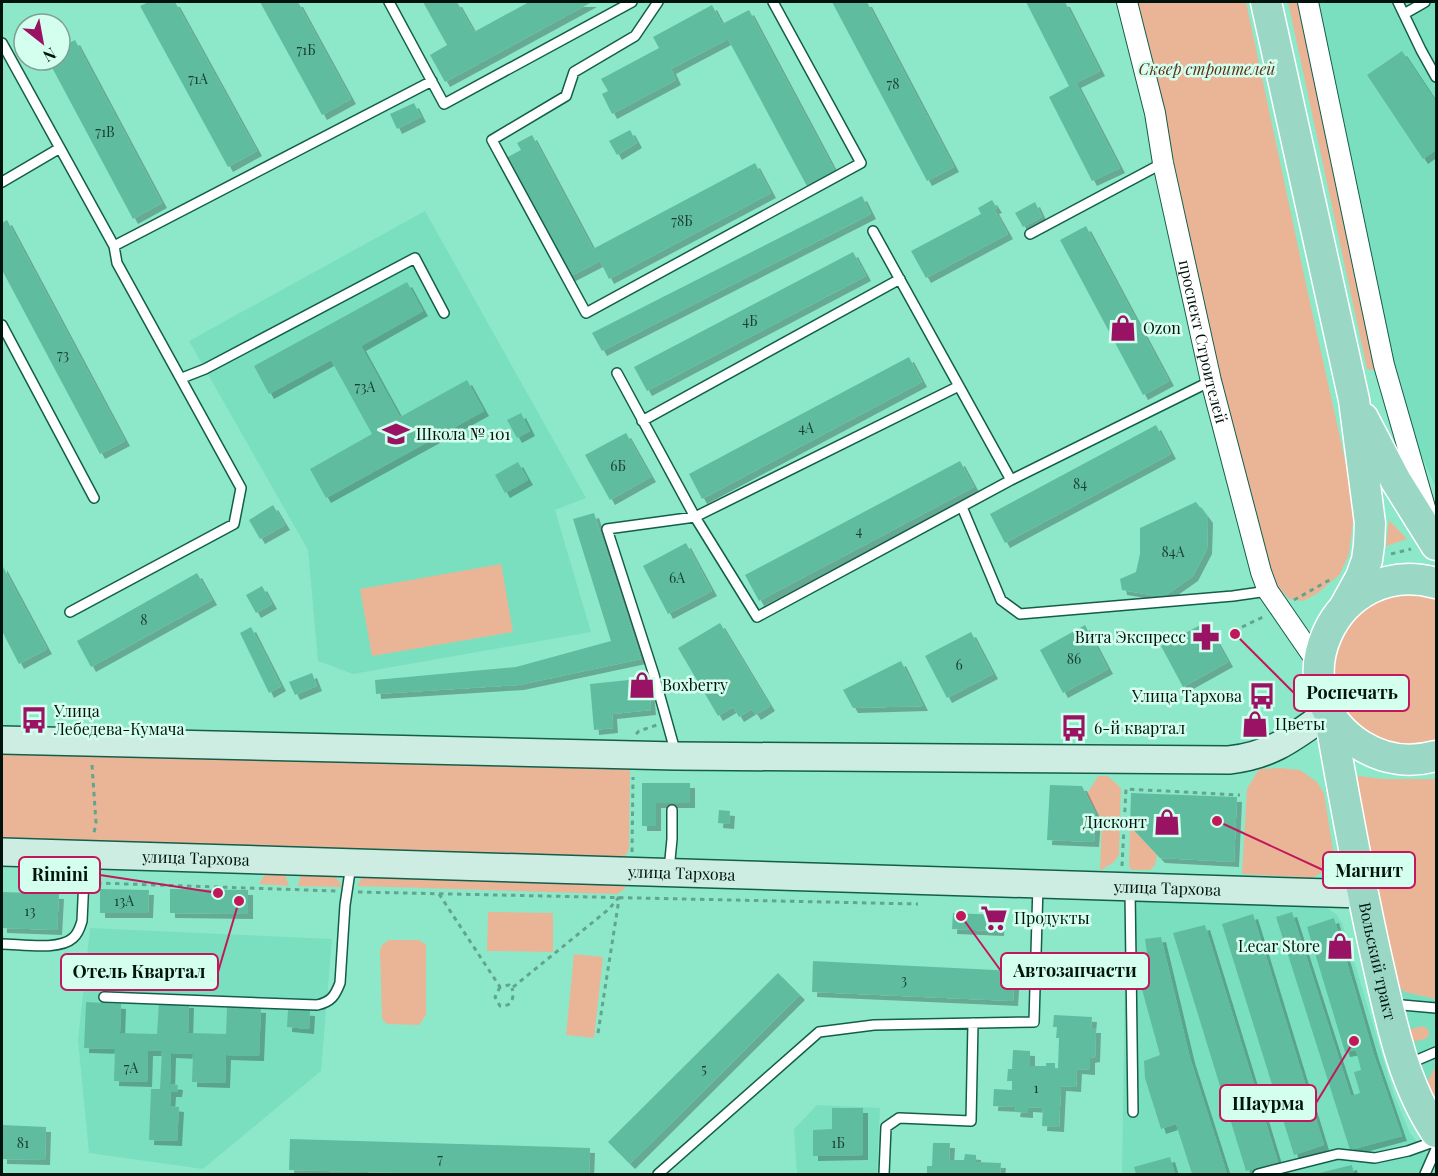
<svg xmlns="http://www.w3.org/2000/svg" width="1438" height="1176" viewBox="0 0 1438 1176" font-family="'Playfair Display',serif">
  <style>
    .built { fill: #7adfbe }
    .green { fill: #eab597 }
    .building { fill: #61bc9f; filter: url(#shadow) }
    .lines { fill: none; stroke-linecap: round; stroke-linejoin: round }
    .lane-casing { stroke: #135e4a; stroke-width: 12 }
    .street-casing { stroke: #135e4a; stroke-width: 22 }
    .secondary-casing { stroke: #135e4a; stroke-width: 30 }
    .primary-casing { stroke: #fff; stroke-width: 33 }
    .path { stroke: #61a58f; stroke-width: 3; stroke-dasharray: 4.5 4.5; stroke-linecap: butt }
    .lane { stroke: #fff; stroke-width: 9 }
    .street { stroke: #fff; stroke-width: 20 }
    .secondary { stroke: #cdece2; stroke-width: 27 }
    .primary { stroke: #9ad8c5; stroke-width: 30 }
    .labels { text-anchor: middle; stroke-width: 5; stroke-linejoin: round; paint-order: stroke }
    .number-label { font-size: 14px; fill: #183e32 }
    .park-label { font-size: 16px; font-style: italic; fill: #5d3115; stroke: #d4ffef }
    .poi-label { font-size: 16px; fill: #00140d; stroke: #d4ffef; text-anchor: start }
    .street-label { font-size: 16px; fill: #00140d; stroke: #d4ffef }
    .leader { fill: none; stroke: #c2185b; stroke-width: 2 }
    .callout-dot { fill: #c2185b; stroke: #d4ffef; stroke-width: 2 }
    .callout { fill: #d4ffef; stroke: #c2185b; stroke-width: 2 }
    .callout-label { font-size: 18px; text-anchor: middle; font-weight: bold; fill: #00140d }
  </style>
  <defs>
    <filter id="shadow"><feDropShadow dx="5" dy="5" stdDeviation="0" flood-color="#0004"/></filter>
  </defs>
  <rect width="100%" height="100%" fill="#8de8ca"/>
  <path class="built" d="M1318,2H1436V488L1414,439L1399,393Z
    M425,211L586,498L555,510L591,632L353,674L318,661L308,550L189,341Z
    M1126,898L1326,907L1336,914L1342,923L1348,941L1394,1095L1410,1133L1436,1165V1174H1122Z
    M90,928L332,939L321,1071L203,1169L89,1153L78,1040Z
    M1394,982L1431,998L1436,999V1085L1424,1096Z
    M817,1105L880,1108L877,1174H797L794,1129Z"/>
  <path class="green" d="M1137,2H1246L1308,293L1355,505L1349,554L1340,574L1318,593L1303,601L1289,599L1279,588L1272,573L1220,378Z
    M1288,2H1300L1378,367L1373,370L1367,369Z
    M1389,520L1407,539L1386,546Z
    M501,564L513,632L372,656L360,589Z
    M1387,594L1436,596V742L1412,748L1372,738L1343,711L1335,692L1334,651L1353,616Z
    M2,753L630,768L629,849L625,857L2,838Z
    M1280,768L1300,770L1317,782L1324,793L1334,857L1332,864L1327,870L1312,878L1242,874L1247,789L1259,769Z
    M1098,776H1108L1121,788L1119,855L1114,862L1100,871L1102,821L1087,794Z
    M1359,776L1384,779H1436V999L1405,992L1394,982L1353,780Z
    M1130,826L1157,855L1155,865L1150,870H1132L1129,866Z
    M268,873L285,874L289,886L259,884L265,874Z
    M303,874C317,875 337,870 342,887L298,886L300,877Z
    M363,876L625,883V889L617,894L357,886Z
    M488,912L553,913V952L487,951Z
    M389,940H419L426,945V1015L419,1025L387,1024L382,1019L380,951L382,945Z
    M574,954L603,957L594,1038L566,1035Z
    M1424,1026L1429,1031V1036C1424,1041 1415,1042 1408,1040L1407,1032L1410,1029Z
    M1436,1066V1114L1425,1091L1429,1078Z"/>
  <path class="building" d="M149,2H175L257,151L228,167L140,6Z
    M260,2H298L351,99L322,115Z
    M423,2H457L474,32L529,2H592L445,82L430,55L447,45Z
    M832,2H867L954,167L927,181Z
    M1026,2H1065L1100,71L1076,83L1120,168L1092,181L1049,97L1069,86Z
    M712,5L722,24L749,10L837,175L809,190L728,39L671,69L676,80L612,114L602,94L608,91L601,79L659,48L653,37Z
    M75,40L162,203L133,219L48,60H60V48Z
    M1402,51L1436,102V150L1423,159L1367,75Z
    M414,103L421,117L397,129L390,114Z
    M630,130L637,143L617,155L609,141Z
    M532,135L593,249L755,163L771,193L609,279L600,261L569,277L506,158L521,150L517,143Z
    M862,196L871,214L602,351L592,333Z
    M992,200L997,208L994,209L1008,234L926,278L911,251L981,214L978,208Z
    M1035,202L1042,217L1023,227L1015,213Z
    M7,220L125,441L100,454L2,270V223Z
    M1086,226L1169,381L1143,395L1060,240Z
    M853,252L866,276L647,391L634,367Z
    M407,282L423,311L361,346L400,417L467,380L484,411L326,498L310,469L372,434L331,360L269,394L254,366Z
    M909,357L922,382L702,499L689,474Z
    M521,413L530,431L517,438L507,420Z
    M1156,425L1171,454L1005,543L990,514Z
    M626,433L651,477L610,500L585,455Z
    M960,461L974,487L759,601L745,575Z
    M518,462L528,480L505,493L495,475Z
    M1196,502L1208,518L1207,549L1193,576L1163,597L1122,590L1120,579L1136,572L1140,554V528Z
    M273,505L285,525L260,539L249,520Z
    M594,513L641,659L519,685L376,694L375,680L516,667L611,641L573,519Z
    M686,543L712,591L668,614L643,566Z
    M2,565L47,649L19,664L2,631Z
    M197,573L212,600L91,667L77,641Z
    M262,586L272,604L256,613L246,595Z
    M1206,622L1228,662L1183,687L1161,646Z
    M720,623L770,706L756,715L752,709L739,717L733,707L718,716L678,648Z
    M1085,625L1108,669L1063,693L1040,650Z
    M251,627L281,686L269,693L240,633Z
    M971,632L993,674L947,698L925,656Z
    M901,661L923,706L853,708L843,690Z
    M312,673L317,686L295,695L289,682Z
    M648,678L651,710L612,714L613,728L594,730L590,684Z
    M642,783H690V803H656V826H642Z
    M1050,785L1082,786L1096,815L1094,842L1047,840Z
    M1131,793L1237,797L1234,862L1160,858L1130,826Z
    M719,810L730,811L729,824L718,823Z
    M100,889L149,890L148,913H100Z
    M170,889L248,890V914L170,913Z
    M2,892L59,894L57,930L2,928Z
    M1292,912L1351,1096L1360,1093L1354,1072L1361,1070L1356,1050L1345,1052L1307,927L1334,918L1374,1055L1402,1136L1350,1150L1276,917Z
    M953,913L1000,915L999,931L952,929Z
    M1253,914L1324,1145L1294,1155L1222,924Z
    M1205,925L1278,1162L1246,1171L1173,933Z
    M1161,937L1190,1058L1227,1174H1192L1176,1124L1161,1129L1145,1078L1144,1061L1160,1055L1135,964L1148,960L1145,939Z
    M813,961L1015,971L1013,1001L812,992Z
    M778,973L800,995L630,1164L608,1142Z
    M86,1002L121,1004L120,1033L157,1034L159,1002L189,1003L188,1033L226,1034L227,1006L261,1008L259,1056L226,1055L225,1083L192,1082L193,1054L171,1053L170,1084L178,1085L177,1092H171L170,1106L179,1107L177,1141L149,1140L151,1089H160L162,1051H148L147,1082L114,1081L115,1049L84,1048Z
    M288,1010L310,1011L309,1029L287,1027Z
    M1054,1015L1092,1017L1091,1028H1096L1095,1057L1090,1058V1070L1077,1069L1076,1087L1061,1086L1059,1127L1042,1126L1043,1108L1028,1107V1113L1015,1112L1016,1107L993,1106L994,1089L1012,1090V1081H1007L1008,1069H1012L1013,1050L1030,1051V1066H1046V1063H1055V1068L1058,1069L1059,1038H1056L1057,1027H1053Z
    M832,1108H863V1155L813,1156V1130L832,1129Z
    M2,1125L46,1127L45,1160L2,1159Z
    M290,1139L590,1148L589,1174H445L289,1170Z
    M933,1143H950L949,1160H964L965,1154L976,1155V1162L1001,1163L1000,1174H927V1166H932Z
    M1170,1157L1175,1174H1136L1134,1167Z
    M1352,1165L1354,1174H1315Z"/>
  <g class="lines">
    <defs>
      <path id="lane" d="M389,2L444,104L632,2
        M658,2L635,36L574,72L566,96L492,140L586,313L861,163L773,2
        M1398,2L1421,50L1436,77
        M1404,14L1425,2
        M2,43L114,246L117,263L241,488L234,524L70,612
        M2,182L60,148
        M873,231L1011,480
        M1030,234L1163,163
        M114,246L432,81
        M2,325L94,498
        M617,373L695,517L757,617L1011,480L1211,381
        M182,378L205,369L415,258L444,313
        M642,421L900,279
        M962,507L1001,600L1020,614L1233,596L1268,591
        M676,754L654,675L607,529L695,517L959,386
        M669,870L672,839V810
        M1130,890L1133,1112
        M2,944C20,944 59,951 73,938C78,934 80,928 82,921L85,857
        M104,997L317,1005C331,1002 335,996 340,983L345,905L351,865
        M1391,1004L1436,1008
        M1408,1064L1436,1052
        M658,1174L819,1032L874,1025L1034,1022L1038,885
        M884,1174L886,1127L899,1118L971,1121L973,1023
        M1258,1174L1338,1154L1375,1158L1408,1151L1436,1141
        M1425,1174L1436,1149"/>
      <g id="street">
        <path id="s1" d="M1127,2L1155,113L1163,163L1211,381L1261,572L1268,591L1319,665"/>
        <path d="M1308,2L1384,365L1428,518"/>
      </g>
      <g id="secondary">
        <path d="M2,740L676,756L1229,760C1273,755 1294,737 1329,712"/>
        <path id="s2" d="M2,852L1362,894"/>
      </g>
      <g id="primary">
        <path d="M1266,2L1354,400L1370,523L1369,545L1367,560L1361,577L1345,606"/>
        <path d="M1363,418L1396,481L1436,545"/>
        <path d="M1436,583C1335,555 1272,691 1362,746C1385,760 1411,763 1436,756"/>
        <path id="s3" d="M1329,712C1344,797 1359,881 1378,964C1391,1021 1403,1083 1436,1132"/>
      </g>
    </defs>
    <use href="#lane" class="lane-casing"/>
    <use href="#street" class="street-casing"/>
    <use href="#secondary" class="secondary-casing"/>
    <use href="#primary" class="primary-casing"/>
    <path class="path" d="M1391,554L1411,549
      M1294,600L1333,578
      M1242,627L1265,616
      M636,734L639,731L657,725
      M92,765L96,823L94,833
      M632,852L633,777
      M1122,866L1126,789L1240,795
      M97,883L336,891
      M358,892L918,904
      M439,894L500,987L509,985L512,988L609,909L619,897
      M500,987L495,997L500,1006C511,1007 515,999 512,988
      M598,1033L619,899"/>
    <use href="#lane" class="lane"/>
    <use href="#street" class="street"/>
    <use href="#secondary" class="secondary"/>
    <use href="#primary" class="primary"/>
  </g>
  <defs>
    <symbol id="shop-bare" viewBox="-9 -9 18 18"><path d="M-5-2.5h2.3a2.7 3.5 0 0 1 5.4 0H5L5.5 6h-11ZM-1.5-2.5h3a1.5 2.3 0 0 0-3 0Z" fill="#9a1264" stroke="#d4ffef" stroke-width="2.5" paint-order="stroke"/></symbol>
    <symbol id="school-bare" viewBox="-9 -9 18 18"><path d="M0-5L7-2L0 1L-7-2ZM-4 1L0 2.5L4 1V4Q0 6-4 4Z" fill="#9a1264" stroke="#d4ffef" stroke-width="2.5" paint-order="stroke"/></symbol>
    <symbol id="pharmacy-bare" viewBox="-9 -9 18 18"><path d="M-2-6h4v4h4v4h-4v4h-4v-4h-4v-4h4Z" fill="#9a1264" stroke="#d4ffef" stroke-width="2.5" paint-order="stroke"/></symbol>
    <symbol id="bus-bare" viewBox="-9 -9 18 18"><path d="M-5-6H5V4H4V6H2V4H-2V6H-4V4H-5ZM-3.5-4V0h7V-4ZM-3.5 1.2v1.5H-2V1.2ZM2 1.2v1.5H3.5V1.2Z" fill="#9a1264" stroke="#d4ffef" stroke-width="2.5" paint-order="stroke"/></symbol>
    <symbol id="supermarket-bare" viewBox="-9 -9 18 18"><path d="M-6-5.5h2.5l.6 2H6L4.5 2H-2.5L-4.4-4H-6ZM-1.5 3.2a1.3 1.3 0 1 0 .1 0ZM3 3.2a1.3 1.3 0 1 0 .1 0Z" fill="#9a1264" stroke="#d4ffef" stroke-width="2.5" paint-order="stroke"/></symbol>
  </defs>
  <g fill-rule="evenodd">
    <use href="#shop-bare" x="1104" y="309" width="38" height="38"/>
    <use href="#school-bare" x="377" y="415" width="38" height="38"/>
    <use href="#pharmacy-bare" x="1187" y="618" width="38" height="38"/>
    <use href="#shop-bare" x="623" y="666" width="38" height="38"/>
    <use href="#bus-bare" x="1243" y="677" width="38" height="38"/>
    <use href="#bus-bare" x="15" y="701" width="38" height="38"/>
    <use href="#shop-bare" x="1236" y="705" width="38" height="38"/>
    <use href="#bus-bare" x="1055" y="709" width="38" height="38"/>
    <use href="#shop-bare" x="1148" y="803" width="38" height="38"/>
    <use href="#supermarket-bare" x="975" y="899" width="38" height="38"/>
    <use href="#shop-bare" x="1321" y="927" width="38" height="38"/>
  </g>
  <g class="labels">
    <g class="number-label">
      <text x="306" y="55">71Б</text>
      <text x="198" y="84">71А</text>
      <text x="893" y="89">78</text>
      <text x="105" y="137">71В</text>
      <text x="682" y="226">78Б</text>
      <text x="750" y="326">4Б</text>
      <text x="63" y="360">73</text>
      <text x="365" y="392">73А</text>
      <text x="806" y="433">4А</text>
      <text x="618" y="471">6Б</text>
      <text x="1080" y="489">84</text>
      <text x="859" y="536">4</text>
      <text x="1173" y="557">84А</text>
      <text x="677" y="583">6А</text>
      <text x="144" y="625">8</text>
      <text x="1074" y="664">86</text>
      <text x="959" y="670">6</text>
      <text x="124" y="906">13А</text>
      <text x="30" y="916">13</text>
      <text x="904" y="985">3</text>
      <text x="131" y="1073">7А</text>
      <text x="704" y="1074">5</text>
      <text x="1036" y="1093">1</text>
      <text x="23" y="1148">81</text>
      <text x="838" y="1148">1Б</text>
      <text x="440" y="1164">7</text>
    </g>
    <g class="park-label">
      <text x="1207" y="75">Cквер cтроителей</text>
    </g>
    <g class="poi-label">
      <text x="1143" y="334">Ozon</text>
      <text x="416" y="440">Школа № 101</text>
      <text x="1186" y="643" text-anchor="end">Вита Экспресс</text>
      <text x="662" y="691">Boxberry</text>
      <text x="1242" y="702" text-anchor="end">Улица Тархова</text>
      <text x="54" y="717">Улица<tspan x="54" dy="18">Лебедева-Кумача</tspan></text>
      <text x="1275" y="730">Цветы</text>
      <text x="1094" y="734">6-й квартал</text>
      <text x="1147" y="828" text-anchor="end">Дисконт</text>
      <text x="1014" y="924">Продукты</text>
      <text x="1320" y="952" text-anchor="end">Lecar Store</text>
    </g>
    <g class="street-label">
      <text dy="6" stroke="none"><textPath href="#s1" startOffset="348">проспект Строителей</textPath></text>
      <text dy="6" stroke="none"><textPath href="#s2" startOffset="194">улица Тархова</textPath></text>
      <text dy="6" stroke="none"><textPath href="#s2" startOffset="680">улица Тархова</textPath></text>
      <text dy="6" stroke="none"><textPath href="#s2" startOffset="1166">улица Тархова</textPath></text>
      <text dy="6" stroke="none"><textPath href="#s3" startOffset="254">Вольский тракт</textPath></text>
    </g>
  </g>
  <path class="leader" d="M1235 634L1294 693M1217 821L1323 870M218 893L100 875M961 916L1001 971M239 901L218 972M1354 1041L1316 1103"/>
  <g class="callout-dot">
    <circle cx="1235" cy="634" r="6"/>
    <circle cx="1217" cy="821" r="6"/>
    <circle cx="218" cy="893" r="6"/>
    <circle cx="961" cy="916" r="6"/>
    <circle cx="239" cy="901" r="6"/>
    <circle cx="1354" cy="1041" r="6"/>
  </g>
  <g class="callout">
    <rect x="1294" y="675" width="115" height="36" rx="6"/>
    <rect x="1323" y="852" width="92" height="36" rx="6"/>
    <rect x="19" y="857" width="81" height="36" rx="6"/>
    <rect x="1001" y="953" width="148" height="36" rx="6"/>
    <rect x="61" y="954" width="157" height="36" rx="6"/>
    <rect x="1220" y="1085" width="96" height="36" rx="6"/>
  </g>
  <g class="callout-label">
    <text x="1352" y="699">Роспечать</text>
    <text x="1369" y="877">Магнит</text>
    <text x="60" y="881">Rimini</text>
    <text x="1075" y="977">Автозапчасти</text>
    <text x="139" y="978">Отель Квартал</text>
    <text x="1268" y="1110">Шаурма</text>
  </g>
  <rect width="1438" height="1176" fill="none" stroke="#00140d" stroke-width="6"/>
  <g transform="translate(42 42) rotate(149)"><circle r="28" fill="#d4ffef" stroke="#7fa195" stroke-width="1.5"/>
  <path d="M0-4.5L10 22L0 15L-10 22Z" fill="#9a1264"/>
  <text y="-9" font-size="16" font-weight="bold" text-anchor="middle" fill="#00140d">N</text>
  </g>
</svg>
